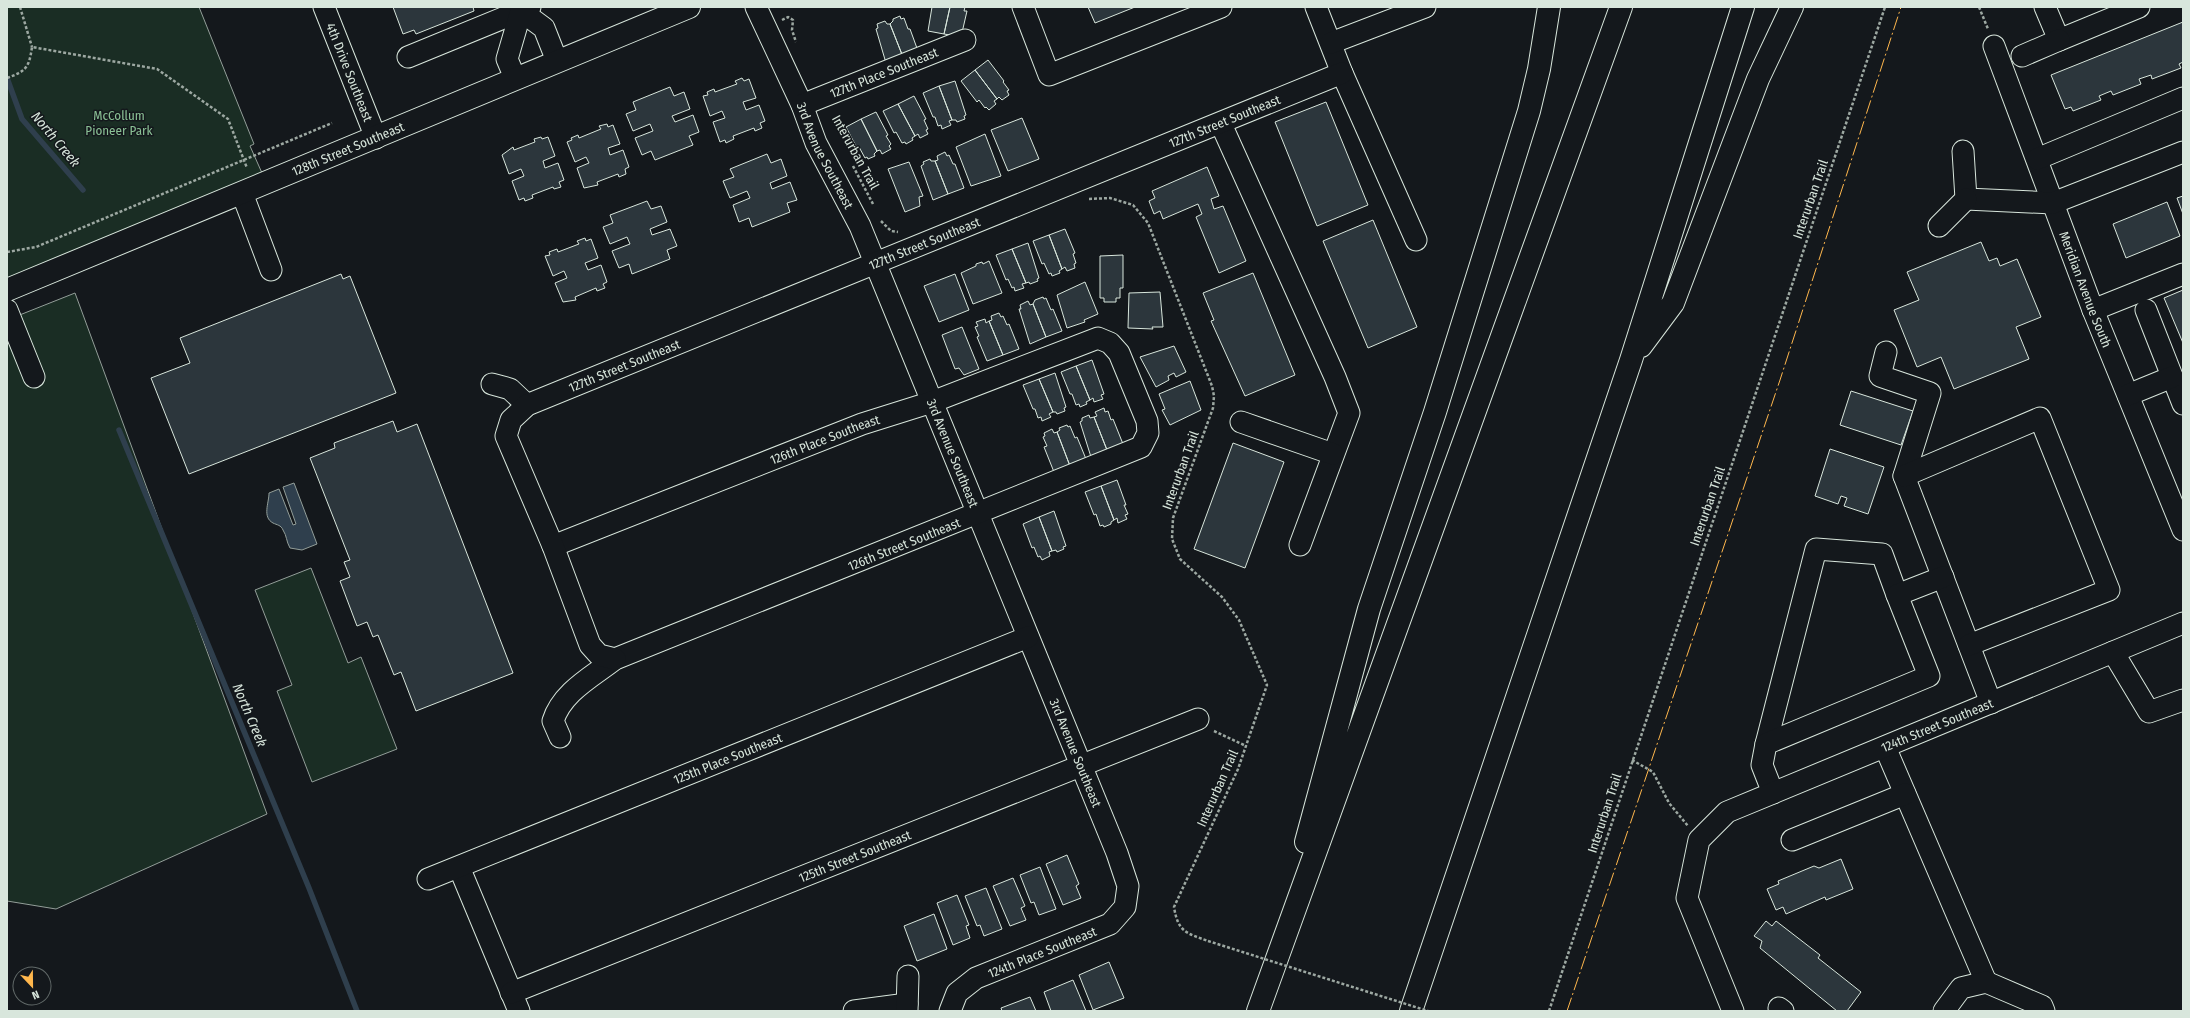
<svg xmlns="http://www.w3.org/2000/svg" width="2190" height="1018" viewBox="0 0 2190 1018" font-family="'Fira Sans Condensed',sans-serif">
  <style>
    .green { fill: #1a2d24; stroke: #939e99 }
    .water { fill: #2f3f4d; stroke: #939e99 }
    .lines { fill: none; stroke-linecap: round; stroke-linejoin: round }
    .stream { stroke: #2f3f4d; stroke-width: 5.5 }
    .building { fill: #2c363c; stroke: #d8e6dc }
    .minor-casing { stroke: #d8e6dc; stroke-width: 23 }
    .major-casing { stroke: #d8e6dc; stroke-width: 24 }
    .highway-casing { stroke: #d8e6dc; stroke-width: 24 }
    .path { stroke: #9da8a2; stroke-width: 2.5; stroke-dasharray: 3 2; stroke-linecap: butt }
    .minor { stroke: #14181c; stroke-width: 21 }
    .major { stroke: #14181c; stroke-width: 22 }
    .highway { stroke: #14181c; stroke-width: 22 }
    .path-bridge { stroke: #9da8a2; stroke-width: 2.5; stroke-dasharray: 3 2; stroke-linecap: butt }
    .power { stroke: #ffb74d; stroke-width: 1; stroke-dasharray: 14 3 2 3; stroke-linecap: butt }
    .labels { text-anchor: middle; stroke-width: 3; stroke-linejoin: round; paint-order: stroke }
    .street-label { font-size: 13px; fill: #d8e6dc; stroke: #14181c }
    .park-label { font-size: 13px; fill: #8ac095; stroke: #14181c }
    .water-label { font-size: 14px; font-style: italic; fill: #d8e6dc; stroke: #14181c }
  </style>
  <rect width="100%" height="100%" fill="#14181c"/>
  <path class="green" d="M7,7H199L254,144L250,146L266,182L7,290Z
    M75,293L267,814L56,909L7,901V320Z
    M311,568L348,663L361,657L397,749L312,782L277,691L292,685L255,590Z"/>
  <path class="water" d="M294,483L317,544L302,550L290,548C286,541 287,536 283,530C281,525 277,525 273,523C262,517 269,503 269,493L279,489L293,525L296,524L283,487Z"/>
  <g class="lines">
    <path class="stream" d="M7,78L22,119L83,190
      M119,430L309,888L357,1011"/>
  </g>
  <path class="building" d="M393,7H473L474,11L416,34L414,30L403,34Z
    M932,7H950L944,34L928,31Z
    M950,7H965L964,11H967L961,37L944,34Z
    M1088,7H1135L1095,23Z
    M900,16L901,19L904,18L908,29H910L918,51L903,57L890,24L893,21V19Z
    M885,21L887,24H890L903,57L886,63L876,29L878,28L877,24Z
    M2183,22V62L2179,64L2181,68L2152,79L2151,75L2139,79L2141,84L2113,95L2111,91L2099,96L2101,100L2073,111L2071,107L2065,109L2051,75Z
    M988,60L1004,81L1003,82L1009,90L1007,91L1009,95L1002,100L999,97L997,99L975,70Z
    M975,70L997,99L994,101L996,104L989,110L986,107L985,108L979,100L977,102L961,81Z
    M742,78L744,81L749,79L756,98L743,102L746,110L759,105L765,121L760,123L762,128L755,131L754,128L733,136L734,139L726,143L725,140L720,142L713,122L725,118L722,111L710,116L703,96L708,95L707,92L714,89L715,92L737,84L735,81Z
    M955,81L966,115L964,116L965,119L957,122L956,120H952L939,86Z
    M939,86L952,120L949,121L951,125L942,129L941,125L938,126L935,117H933L923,93Z
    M670,87L674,96L684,92L690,109L672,116L675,122L693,115L699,132L689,136L693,145L655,160L651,151L642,155L635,138L653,131L650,124L633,131L626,114L636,110L633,102Z
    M914,96L926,119L924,120L928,129L926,130L928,134L920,138L918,134L915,136L898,104Z
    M1326,102L1368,205L1317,226L1275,122Z
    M898,104L915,136L912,138L913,140L906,144L905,142L902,143L896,132L894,133L883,111Z
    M876,112L888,135L886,136L891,144L889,146L891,149L882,154L880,150L877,151L861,119Z
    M1022,118L1039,159L1008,171L991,130Z
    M861,119L877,151L874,154L875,156L868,159L867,157L865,158L859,147L857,148L846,127Z
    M607,124L608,127L613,125L620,144L608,148L610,155L623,150L629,167L625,169L626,174L619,177L618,174L597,182L598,185L584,188L577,168L589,163L586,157L575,162L567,142L572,140L571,138L578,135L579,138L601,129L599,126Z
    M985,134L1001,176L971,186L956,147Z
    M541,137L542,139L548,137L555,156L543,161L545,168L558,163L564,180L559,182L561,187L554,189L553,187L532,195L533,198L525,201L524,198L519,200L512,181L524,176L521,169L509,174L502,155L513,147L514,150L535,142L534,139Z
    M945,152L947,156L949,155L953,164H955L964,188L948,194L935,161L938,160L937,156Z
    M767,154L771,163L781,159L787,176L770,183L772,189L790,182L797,200L787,203L790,212L752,227L749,218L739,222L733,205L750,198L747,191L730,198L723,181L734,177L730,169Z
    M930,159L931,161H935L948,194L933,200L921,166L924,164L923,162Z
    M909,162L923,196L919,197L920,206L905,212L888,169Z
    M1207,167L1219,196L1211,199L1214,209L1223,206L1246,261L1219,273L1196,217L1202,214L1198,204L1163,219L1160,211L1154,214L1149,201L1155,198L1152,191Z
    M2183,196V214L2177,198Z
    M647,201L651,209L661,206L667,222L650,229L652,235L670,229L677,246L667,250L670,259L632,274L629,264L619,268L612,251L630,244L627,237L610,244L603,227L613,223L610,215Z
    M2167,202L2180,236L2126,258L2113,224Z
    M1373,220L1417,327L1368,348L1323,241Z
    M1065,229L1075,253L1073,254L1076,263L1074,264L1075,268L1067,271L1065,267L1062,269L1049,235Z
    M1049,235L1062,269L1059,271L1060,273L1052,276L1051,273L1049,274L1044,263L1042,264L1033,241Z
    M585,238L586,241L591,239L598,258L585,263L588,270L601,265L607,282L603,284L605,288L597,291L596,288L575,297L576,300L563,302L555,283L567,278L564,271L553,276L545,256L550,255L549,252L557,249L558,252L579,244L577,241Z
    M1981,242L1989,261L1997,258L2000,266L2017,259L2041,317L2016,327L2029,359L1954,389L1941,357L1917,367L1894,310L1919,300L1907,272Z
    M1028,243L1039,278L1037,279L1038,281L1030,284L1029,282L1026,283L1012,249Z
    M1012,249L1026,283L1022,284L1024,288L1015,291L1014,287L1012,288L1008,279L1006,280L996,255Z
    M1123,255V288H1120V298H1116V302H1104V298H1100V256Z
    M989,261L1002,293L973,304L961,273L976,266V264L982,262L983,264Z
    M1253,273L1295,375L1245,396L1211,321L1214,320L1203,293Z
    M341,274L343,279L350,276L396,393L189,474L151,378L190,363L180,338Z
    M955,274L969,310L939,322L924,286Z
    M1085,282L1098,314L1084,320L1085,322L1067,328L1057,295Z
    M2183,290V343L2164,298Z
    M1160,292L1163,327H1152L1153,329L1128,328L1129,293Z
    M1043,297L1044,299L1046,298L1051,310L1053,309L1062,331L1046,337L1033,304L1035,300Z
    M1028,301L1030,305L1033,304L1046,337L1030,344L1019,309H1021L1020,305Z
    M999,313L1001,317L1003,316L1007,325L1009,324L1019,349L1003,355L989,321L992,320L991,316Z
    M985,319L986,323L989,321L1003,355L987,361L977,337L979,336L975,327L978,326L976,322Z
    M962,327L979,369L964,375L959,368L955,369L942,335Z
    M1174,346L1186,372L1176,377L1174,373L1168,376L1169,380L1156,387L1140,357Z
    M1092,360L1104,394L1101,395L1103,399L1094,402L1093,398L1090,400L1076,366Z
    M1076,366L1090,400L1086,402L1087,404L1080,407L1079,404L1076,405L1072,394H1070L1061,372Z
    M1055,373L1066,407L1064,408L1065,411L1057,414L1056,412H1053L1039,379Z
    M1039,379L1053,412L1049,414L1051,417L1042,421L1041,417L1038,418L1035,409H1033L1023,385Z
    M1190,381L1201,410L1170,425L1162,410L1165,409L1159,394Z
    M1851,391L1913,411L1901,445L1840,425Z
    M1104,408L1105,412L1108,411L1111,420L1113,419L1123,444L1107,450L1094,417L1097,416L1095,412Z
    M1089,415L1090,418L1094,417L1107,450L1091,457L1080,422L1082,421V418Z
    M393,421L397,432L417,424L513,673L416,711L401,672L394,675L378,635L373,637L367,622L357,626L340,581L350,577L344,562L350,560L310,458L335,448L334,443Z
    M1067,425L1068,427L1070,426L1075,438L1077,437L1086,459L1070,466L1057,432L1060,430L1059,428Z
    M1052,429L1054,433L1057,432L1070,466L1054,472L1044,447L1047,446L1043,437L1045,436L1044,433Z
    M1233,443L1284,462L1245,568L1194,549Z
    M1830,449L1884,467L1868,514L1844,506L1847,498L1841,496L1838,504L1815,496Z
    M1117,480L1126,505H1124L1128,514L1125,515L1127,519L1118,523L1117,518L1114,520L1101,486Z
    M1101,486L1114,520L1111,522V524L1104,527L1103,525L1100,526L1096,514L1094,515L1085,492Z
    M1054,511L1066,546L1063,547L1064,549L1057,552L1056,550L1052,551L1039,517Z
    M1039,517L1052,551L1049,552L1050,556L1042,560L1040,556L1038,557L1034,547L1032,548L1023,524Z
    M1067,855L1079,884L1076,886L1081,898L1063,905L1046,864Z
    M1841,859L1853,889L1826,900L1825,897L1786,914L1783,907L1776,910L1767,889L1779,884L1778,881L1814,866L1819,868Z
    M1040,867L1056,909L1039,915L1034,902L1031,903L1020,875Z
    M1013,878L1025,906L1021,908L1026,920L1010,926L993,886Z
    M986,888L1002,929L984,936L980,925L977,926L965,896Z
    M957,895L969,925L966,926L970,938L953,945L937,903Z
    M934,914L947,949L917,961L904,926Z
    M1766,921L1772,926L1776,921L1820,955L1818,958L1861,992L1847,1011H1837L1760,948L1762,941L1754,936Z
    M1109,962L1124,998L1093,1010L1079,975Z
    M1073,980L1086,1011H1051L1044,992Z
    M1030,997L1036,1011H1002L1001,1008Z"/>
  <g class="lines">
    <defs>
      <g id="minor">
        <path id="s1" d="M324,7L376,138"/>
        <path id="s2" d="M756,7L802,105L816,143L860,226L1117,853L1128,886L1125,907L1110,924L976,978L957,993L950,1011"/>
        <path d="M1023,7L1049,75L1221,7"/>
        <path d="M1316,7L1342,73L1416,240"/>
        <path d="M2045,7L2059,40L2139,7"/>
        <path d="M1331,43L1425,7"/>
        <path id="s3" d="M1994,46L2093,310L2183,530"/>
        <path d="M2022,56L2059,40"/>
        <path d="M408,57L530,7"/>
        <path d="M515,78L507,59L521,11L544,28L557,61"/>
        <path id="s4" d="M802,105L965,40"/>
        <path d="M1221,124L1335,377L1349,413L1300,545"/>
        <path d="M1963,151L1966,199L2053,203L2183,152"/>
        <path d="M2037,159L2183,98"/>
        <path d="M242,193L271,270"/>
        <path d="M1939,226L1966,199"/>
        <path d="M7,310L34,377"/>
        <path d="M2093,310L2183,274"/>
        <path d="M2146,310L2183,404"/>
        <path d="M1886,352L1880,376L1930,393L1904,476L1991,703"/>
        <path d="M492,384L510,389L527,405"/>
        <path d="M2128,395L2172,377"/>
        <path d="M1241,422L1333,454"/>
        <path d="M1904,476L2040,418L2109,590L1969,645"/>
        <path id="s5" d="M553,546L862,424L932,402L1098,338L1110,343L1119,353L1147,421L1148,433L1141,447L615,659C592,677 562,692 553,721L560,737"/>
        <path d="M2113,652L2149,712L2183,700"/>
        <path id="s6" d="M615,659L599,655L590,645L553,546L506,436L511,420L527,405L1342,73"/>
        <path d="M1766,744L1816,549L1882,554L1897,595"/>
        <path d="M1885,747L1986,982"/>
        <path d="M1773,793L1762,765L1766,744L1929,676L1897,595L1943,577"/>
        <path d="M1792,840L1905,794"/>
        <path d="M459,867L519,1011"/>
        <path id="s7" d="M428,879L1028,637"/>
        <path id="s8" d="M511,993L1198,719"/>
        <path d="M1779,1008L1783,1011"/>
        <path d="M854,1011L907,1004"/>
        <path d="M907,1011L908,976"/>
        <path id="s9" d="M1733,1011L1687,898L1699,840L1727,812L2183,623"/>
        <path d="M1944,1011L1961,988L1986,982L2042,1006L2044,1011"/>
      </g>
      <g id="major">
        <path id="s10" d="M7,290L689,7"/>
      </g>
      <path id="highway" d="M1641,346L1673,303L1758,79L1792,7
        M1306,842L1369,609L1435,412L1529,111L1539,69L1549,7
        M1258,1011L1621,7
        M1411,1011L1631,360L1743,7"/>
    </defs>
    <use href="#minor" class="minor-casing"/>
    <use href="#major" class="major-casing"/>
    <use href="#highway" class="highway-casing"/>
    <path class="path" d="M20,7L32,47
      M1979,7L1988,29
      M782,20L788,17L793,20L792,30L796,42
      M7,78C26,71 29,68 32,47L157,69L228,119L247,168
      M853,166L873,204
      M1089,199L1110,198L1133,205L1148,223L1212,386L1214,396L1213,408L1173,518L1172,539L1180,559L1222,597L1239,620L1267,685L1238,769L1174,907C1178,932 1186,933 1208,941
      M881,221L891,231L898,232
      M7,252L36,247L332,123
      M1214,731L1246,746
      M1632,760L1653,772L1669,803L1688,826
      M1549,1011L1885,7"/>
    <use href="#minor" class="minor"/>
    <use href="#major" class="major"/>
    <use href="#highway" class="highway"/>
    <path class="path-bridge" d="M1208,941L1428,1011"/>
    <path class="power" d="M1567,1011L1780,380L1901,7"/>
  </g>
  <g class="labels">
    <g class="street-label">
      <text dy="5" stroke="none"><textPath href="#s1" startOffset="70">4th Drive Southeast</textPath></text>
      <text dy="5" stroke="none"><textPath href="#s4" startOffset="88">127th Place Southeast</textPath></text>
      <text dy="5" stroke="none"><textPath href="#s6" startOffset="1047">127th Street Southeast</textPath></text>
      <text dy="5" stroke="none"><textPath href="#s10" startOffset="369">128th Street Southeast</textPath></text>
      <text transform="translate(856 152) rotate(61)" y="5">Interurban Trail</text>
      <text dy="5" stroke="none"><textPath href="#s2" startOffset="164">3rd Avenue Southeast</textPath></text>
      <text transform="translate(1810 199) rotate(-71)" y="5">Interurban Trail</text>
      <text dy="5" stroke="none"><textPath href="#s6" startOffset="723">127th Street Southeast</textPath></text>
      <text dy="5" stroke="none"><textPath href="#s3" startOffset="260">Meridian Avenue South</textPath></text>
      <text dy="5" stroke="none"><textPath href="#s6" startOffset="399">127th Street Southeast</textPath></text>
      <text dy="5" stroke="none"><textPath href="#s5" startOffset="292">126th Place Southeast</textPath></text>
      <text dy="5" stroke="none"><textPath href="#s2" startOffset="488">3rd Avenue Southeast</textPath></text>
      <text transform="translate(1180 470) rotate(-70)" y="5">Interurban Trail</text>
      <text transform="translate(1707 506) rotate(-71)" y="5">Interurban Trail</text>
      <text transform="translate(904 544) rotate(-22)" y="5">126th Street Southeast</text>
      <text dy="5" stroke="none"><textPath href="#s9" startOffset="448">124th Street Southeast</textPath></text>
      <text dy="5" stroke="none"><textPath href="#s2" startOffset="812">3rd Avenue Southeast</textPath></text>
      <text dy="5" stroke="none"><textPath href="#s7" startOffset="323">125th Place Southeast</textPath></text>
      <text transform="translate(1217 788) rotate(-66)" y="5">Interurban Trail</text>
      <text transform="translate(1604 813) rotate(-72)" y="5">Interurban Trail</text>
      <text dy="5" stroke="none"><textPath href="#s8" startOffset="370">125th Street Southeast</textPath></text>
      <text transform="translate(1042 952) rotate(-22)" y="5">124th Place Southeast</text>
    </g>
    <g class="park-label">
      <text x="119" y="120">McCollum<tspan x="119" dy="15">Pioneer Park</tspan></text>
    </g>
    <g class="water-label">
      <text transform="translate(56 139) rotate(50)" y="5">North Creek</text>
      <text transform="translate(250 715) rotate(67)" y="5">North Creek</text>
    </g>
  </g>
  <rect width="2190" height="1018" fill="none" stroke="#d8e6dc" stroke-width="16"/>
  <g transform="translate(32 986) rotate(158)"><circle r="19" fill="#14181c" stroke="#626a69"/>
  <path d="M0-3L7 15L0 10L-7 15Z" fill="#ffb74d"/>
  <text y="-6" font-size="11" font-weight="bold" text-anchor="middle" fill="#d8e6dc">N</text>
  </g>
</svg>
